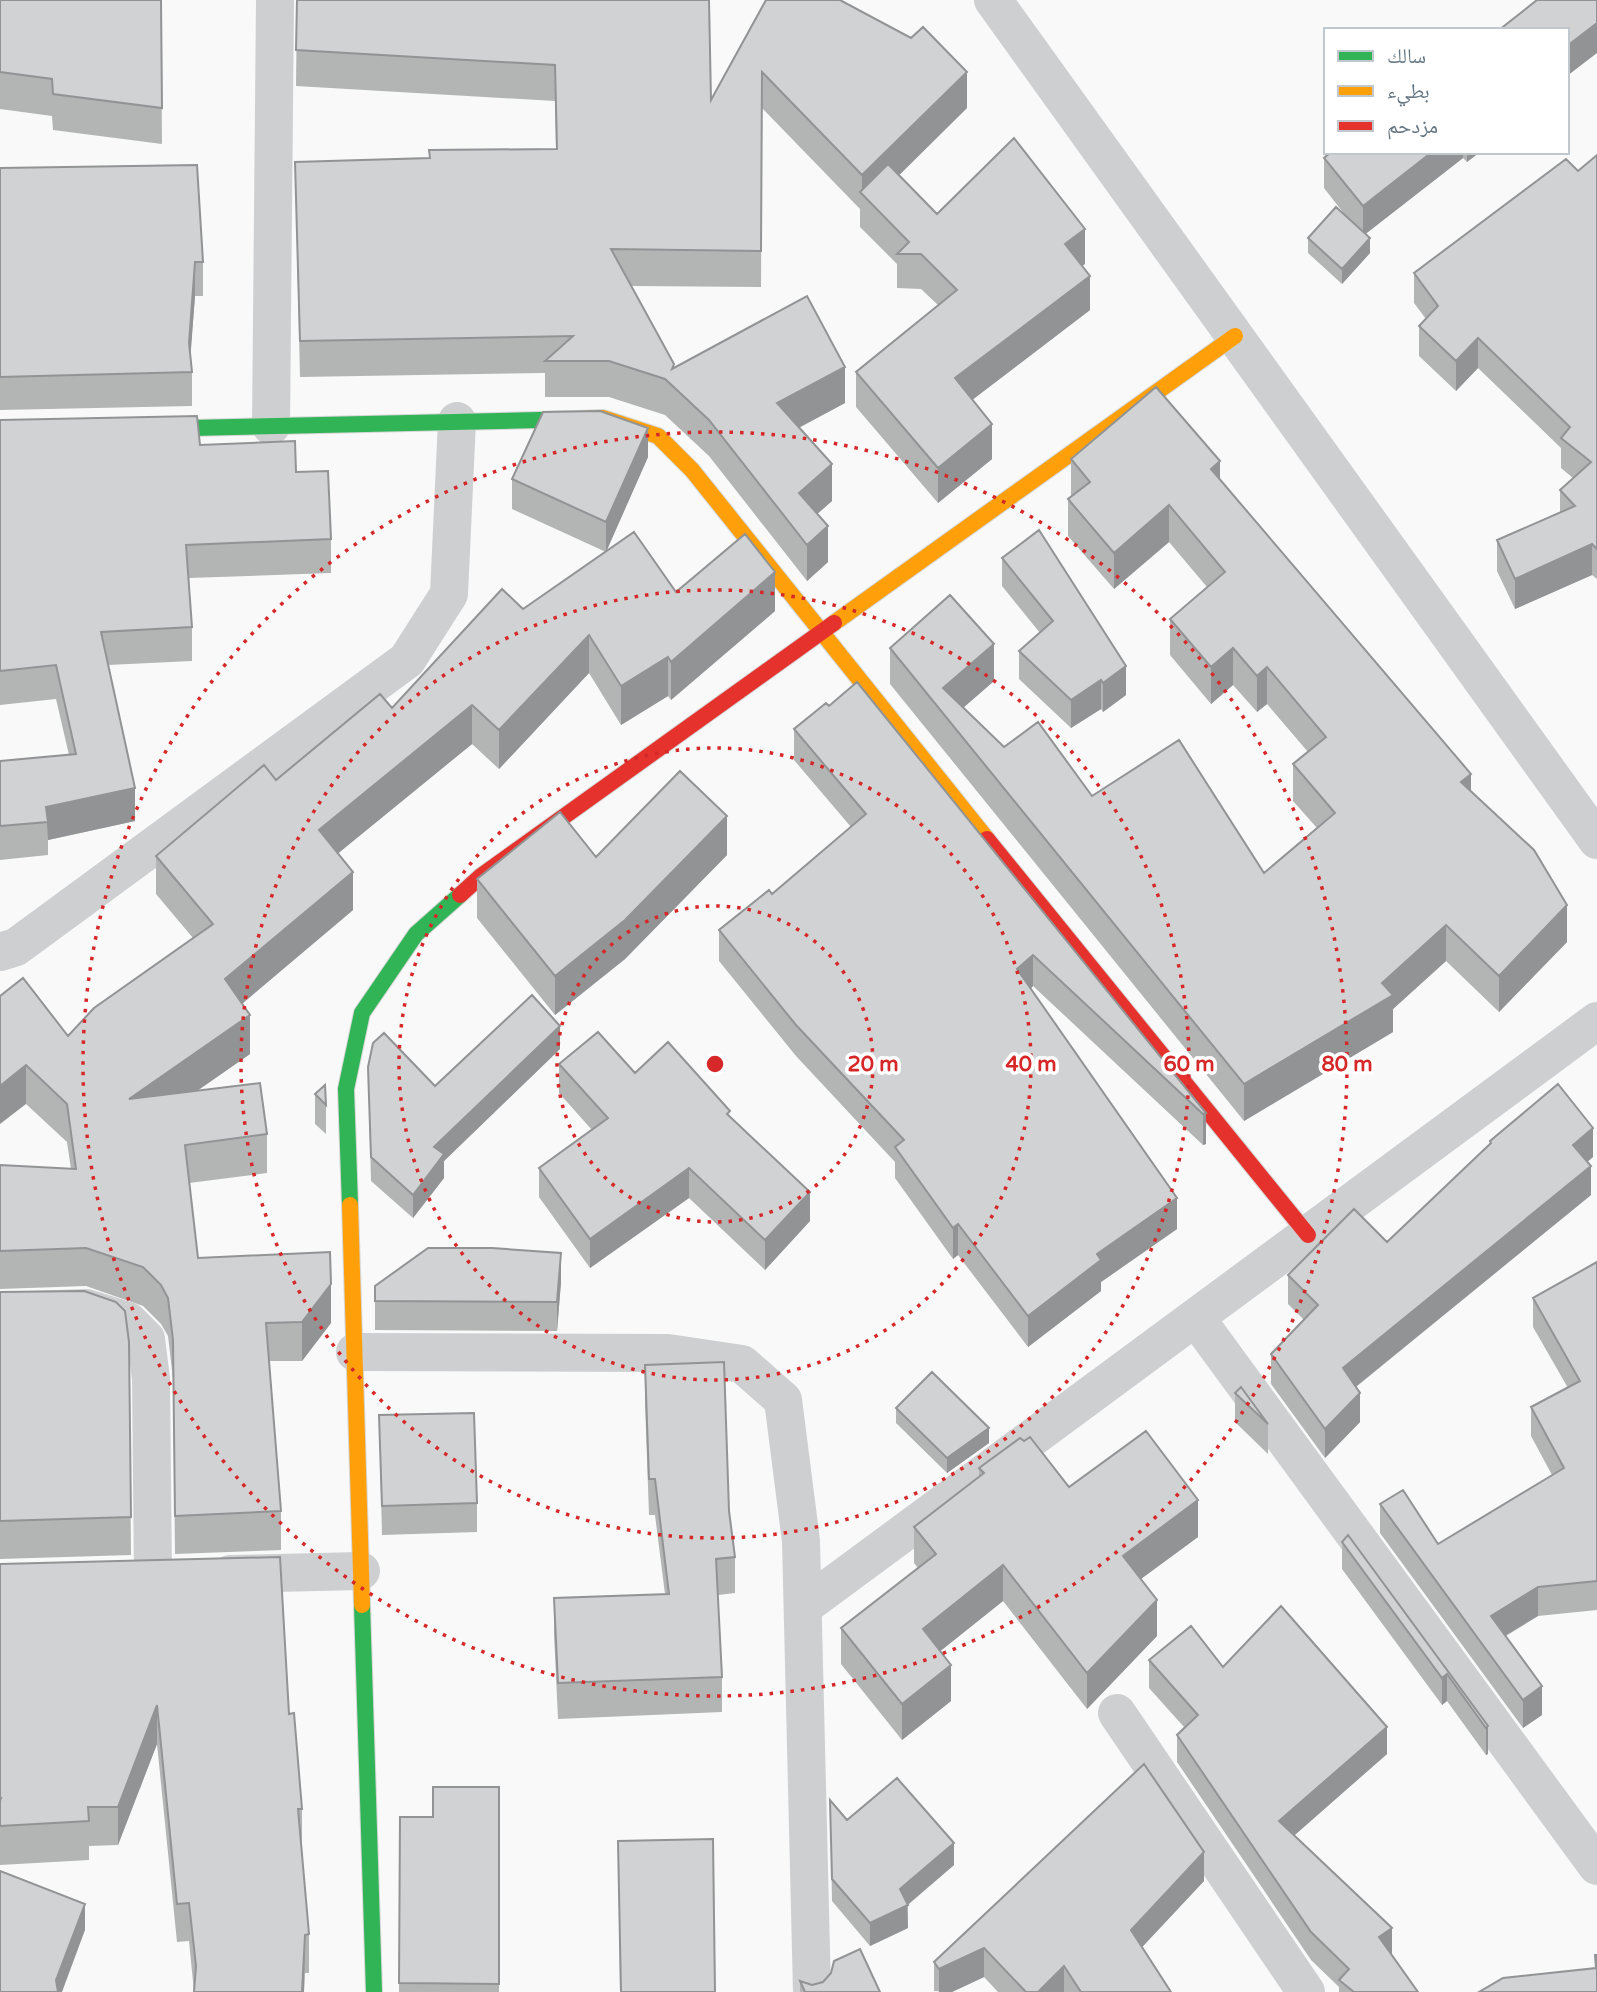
<svg xmlns="http://www.w3.org/2000/svg" width="1597" height="1992" viewBox="0 0 1597 1992" font-family="'Varela Round','Noto Naskh Arabic',sans-serif">
  <style>
    .lines { fill: none; stroke-linecap: round; stroke-linejoin: round }
    .fast-casing { stroke: #d5d6d7; stroke-width: 18 }
    .slow-casing { stroke: #d5d6d7; stroke-width: 18 }
    .jam-casing { stroke: #d5d6d7; stroke-width: 18 }
    .street { stroke: #cecfd0; stroke-width: 38 }
    .fast { stroke: #30b455; stroke-width: 16 }
    .slow { stroke: #ff9f0a; stroke-width: 16 }
    .jam { stroke: #e5322d; stroke-width: 16 }
    .wall { fill: #b3b5b5 }
    .shaded-wall { fill: #929394 }
    .building { fill: #d0d2d3; stroke: #929394; stroke-width: 2 }
    .ring { fill: none; stroke: #d62828; stroke-width: 3.5; stroke-dasharray: 3.5 7 }
    .centre { fill: #d62828; stroke: #fff; stroke-width: 3.5 }
    .ring-label { font-size: 21px; text-anchor: middle; font-weight: bold; fill: #d62828; stroke: #fff; stroke-width: 7; stroke-linejoin: round; paint-order: stroke }
  </style>
  <rect width="100%" height="100%" fill="#f9f9f9"/>
  <g class="lines">
    <defs>
      <path id="fast" d="M146,429L581,419
        M350,1205L346,1089L362,1013L416,934L460,895
        M362,1605L374,1992"/>
      <path id="slow" d="M581,419L603,418L658,436L692,470L987,839
        M834,623L1235,336
        M350,1205L362,1605"/>
      <path id="jam" d="M987,839L1308,1235
        M460,895L481,876L834,623"/>
    </defs>
    <use href="#fast" class="fast-casing"/>
    <use href="#slow" class="slow-casing"/>
    <use href="#jam" class="jam-casing"/>
    <path class="street" d="M993,0L1597,840
      M271,426L275,0
      M0,952L16,947L407,660L449,594L457,421
      M0,1311L87,1308L128,1321L146,1339L151,1379L153,1577
      M1196,1318L1597,1866
      M355,1352L668,1353L742,1364L783,1400L801,1541L812,1992
      M230,1574L361,1571
      M803,1607L1597,1021
      M1117,1713L1306,1992"/>
    <use href="#fast" class="fast"/>
    <use href="#slow" class="slow"/>
    <use href="#jam" class="jam"/>
  </g>
  <path class="wall" d="M0,0H161L162,144L53,130L52,116L0,109Z
    M297,0L711,100L766,0L967,108L899,175L937,214L1085,264L1082,266L1090,310L972,400L992,459L938,503L856,407V372L938,305L921,289L897,288V264L860,227V209L762,108L761,287L631,286L674,368L845,403L799,428L832,501L817,514L828,562L807,581L709,456L665,415L609,397H545V373L300,377L295,162L429,158L556,149L555,101L296,86Z
    M1331,152H1480L1467,162L1463,158L1365,234L1370,253L1342,284L1308,253V238L1349,220L1324,188V158Z
    M1597,155V579L1592,575L1515,609L1497,571V540L1560,512V490L1573,478L1561,468V448L1478,368L1456,391L1419,356V326L1426,319L1414,303V273L1578,171Z
    M0,168L203,262V296H195L190,357L192,372V406L0,410Z
    M0,420L200,445L296,472L331,539V573L189,578L192,627V661L108,665L135,821L48,840V855L0,860V761L69,755L56,699L0,705Z
    M648,457L606,552L512,509V479Z
    M1071,459L1220,480L1471,791L1567,942L1499,1012L1446,961L1393,1009V1032L1244,1121L890,684V648L994,681L963,708L1004,747L1092,796L1264,873L1317,828L1293,801V764L1308,752L1267,704L1257,712L1233,685L1211,704L1170,655V619L1207,587L1169,542L1114,589L1068,536V499L1071,496Z
    M1002,558L1126,695L1103,712L1101,709L1071,728L1019,679V651L1040,633L1002,586Z
    M676,592L775,611L671,700L668,696L621,725L589,673L499,769L472,744L338,853L353,910L242,1004L250,1054L197,1091L267,1134V1173L189,1183L198,1258L331,1323L302,1361H269L281,1511V1550L175,1554L173,1379L168,1336L161,1324L143,1306L86,1286L0,1289V1165L71,1169L67,1142L26,1104L0,996L68,1036L193,938L156,894V856L392,708L523,609Z
    M794,729L1206,1113V1144L1203,1145L1033,986L1031,989L1177,1229L1101,1282V1291L1028,1347L958,1255L953,1259L895,1178V1162L796,1056L719,961V930L772,894L851,827L794,760Z
    M727,855L625,959L555,1015L477,918V879L596,857Z
    M560,1049L444,1161V1178L413,1218L371,1181L368,1067L435,1086Z
    M559,1064L635,1073L730,1117L810,1221L765,1270L689,1198L590,1268L539,1197V1168L592,1130L559,1093Z
    M315,1094L326,1105V1134L315,1124Z
    M1490,1141L1593,1157L1587,1162L1591,1195L1356,1387L1360,1422L1325,1458L1271,1384V1354L1304,1320L1288,1304V1275L1387,1242L1490,1145Z
    M1597,1262V1610L1538,1616L1506,1636L1542,1715L1523,1728L1380,1533V1504L1438,1544L1552,1475L1531,1436V1407L1568,1388L1533,1327V1298Z
    M561,1282L557,1331L375,1330V1286Z
    M0,1292L129,1342L131,1555L0,1559Z
    M645,1365L729,1511L735,1557V1593L718,1595L722,1677V1712L558,1719L554,1634V1598L665,1594L655,1515H649L645,1401Z
    M1235,1393L1268,1424V1454L1235,1422Z
    M896,1408L989,1443L947,1473L896,1423Z
    M379,1415L477,1503V1532L382,1535Z
    M979,1468L1069,1487L1198,1537L1141,1579L1157,1636L1087,1709L1003,1601L940,1651L951,1701L902,1740L841,1664V1628L918,1568L914,1563V1527L979,1476Z
    M1348,1535L1488,1726V1754L1486,1755L1447,1701L1442,1705L1342,1569V1542Z
    M0,1564L289,1714L302,1809V1847H301L309,1934V1973H305L304,1992H194L189,1941L177,1942L157,1744L118,1845L89,1846V1860L0,1865Z
    M1149,1660L1223,1667L1387,1754L1294,1835L1392,1954L1418,1992H1339V1987L1311,1960L1177,1762V1735L1184,1727L1149,1688Z
    M499,1787V1992H399L400,1817H433Z
    M830,1800L847,1820L954,1865L908,1905V1928L870,1946L832,1901Z
    M618,1841L715,1992H620Z
    M1204,1881L1142,1947L1171,1992H998L984,1977L952,1992L934,1991V1962Z
    M800,1981L812,1985L880,1992H800Z"/>
  <path class="shaded-wall" d="M1597,23V53L1567,76V46Z
    M967,72V108L871,203L862,194V175Z
    M1432,152H1463V158L1363,236V206Z
    M1467,152H1480L1467,162Z
    M1085,229V264L1065,278V244Z
    M1370,238V253L1342,284V269Z
    M195,262V296L189,376V343Z
    M1090,276V310L955,413V378Z
    M1478,338V368L1456,391V361Z
    M845,367V403L777,439V403Z
    M992,424V459L938,503V468Z
    M648,428V457L606,552V522Z
    M1220,461V498L1211,469Z
    M832,464V501L799,530V493Z
    M1169,505V542L1114,589V553Z
    M828,526V562L807,581V545Z
    M1592,544V575L1515,609V579Z
    M775,572V611L671,700V662Z
    M589,635V673L499,769V730Z
    M994,644V681L949,720L943,688Z
    M1233,648V685L1211,704V667Z
    M668,657V696L621,725V686Z
    M1126,666V695L1103,712V683Z
    M1267,667V704L1257,712V676Z
    M1101,680V709L1071,728V700Z
    M472,705V744L319,869V830Z
    M1471,774V811L1461,782Z
    M135,788V821L48,840L46,807Z
    M727,816V855L625,959L555,1015V976Z
    M353,872V910L225,1018V979Z
    M1567,905V942L1499,1012V976Z
    M1446,925V961L1393,1009V1032L1244,1121V1084L1382,983Z
    M1033,955V986L1017,1000V969Z
    M250,1015V1054L129,1138V1099Z
    M560,1026V1049L444,1161V1178L413,1218V1195L434,1147Z
    M26,1065V1104L0,1124V1086Z
    M1206,1113V1144L1203,1145V1114Z
    M1593,1128V1157L1573,1174V1145Z
    M1591,1166V1195L1343,1397V1368Z
    M689,1168V1198L590,1268V1239Z
    M810,1192V1221L765,1270V1240Z
    M1177,1198V1229L1101,1282V1291L1028,1347V1316L1097,1254Z
    M958,1224V1255L953,1259V1228Z
    M561,1253V1282L557,1331V1302Z
    M331,1284V1323L302,1361V1322Z
    M1360,1393V1422L1325,1458V1429Z
    M989,1428V1443L947,1473V1458Z
    M1198,1500V1537L1123,1592V1556Z
    M1003,1565V1601L923,1665V1629Z
    M1538,1587V1616L1491,1644V1616Z
    M1157,1600V1636L1087,1709V1673Z
    M951,1665V1701L902,1740V1704Z
    M1447,1674V1701L1442,1705V1678Z
    M1542,1686V1715L1523,1728V1700Z
    M157,1705V1744L118,1845V1807Z
    M1488,1726V1754L1486,1755V1728Z
    M1387,1727V1754L1279,1849V1821Z
    M954,1843V1865L907,1905L908,1928L870,1946V1923L900,1889Z
    M1204,1852V1881L1131,1959V1930Z
    M85,1904V1930L62,1992H56V1980Z
    M1392,1928V1956L1379,1937Z
    M305,1935L304,1992H302Z
    M984,1948V1977L952,1992H939V1969Z
    M1064,1966V1992H1038Z"/>
  <path class="building" d="M0,0H161L162,108L53,94L52,79L0,72Z
    M297,0H709L711,100L766,0H840L911,38L923,27L967,72L862,175L762,72L761,251L611,249L674,364L672,369L807,296L845,367L777,403L832,464L799,493L828,526L807,545L709,420L665,379L609,361H545L573,336L300,341L295,162L430,158L429,150L557,149L555,65L296,50Z
    M1537,0H1597V23L1567,46V30H1499Z
    M1014,138L1085,229L1065,244L1090,276L955,378L992,424L938,468L856,372L957,290L921,254H897L909,242L860,192L888,164L937,214Z
    M1331,152H1432L1363,206L1324,158Z
    M1597,155V549L1592,544L1515,579L1497,540L1575,506L1560,490L1591,462L1561,438L1570,427L1478,338L1456,361L1419,326L1438,306L1414,273L1566,159L1578,171Z
    M197,165L203,262H195L189,343L192,372L0,377V168Z
    M1336,207L1370,238L1342,269L1308,238Z
    M1156,387L1220,461L1211,469L1471,774L1461,782L1534,850L1567,905L1499,976L1446,925L1382,983L1393,995L1244,1084L890,648L950,595L994,644L943,688L1004,747L1038,722L1092,796L1179,740L1264,873L1335,813L1293,764L1326,737L1267,667L1257,676L1233,648L1211,667L1170,619L1225,572L1169,505L1114,553L1068,499L1090,482L1071,459Z
    M600,411L648,428L606,522L512,479L543,412Z
    M197,416L200,445L295,441L296,472L328,471L331,539L186,545L192,627L101,632L135,788L46,807L48,822L0,826V761L76,754L56,665L0,671V420Z
    M1039,530L1126,666L1103,683L1101,680L1071,700L1019,651L1053,621L1002,558Z
    M634,532L676,592L745,534L775,572L671,662L668,657L621,686L589,635L499,730L472,705L319,830L353,872L225,979L250,1015L129,1099L260,1083L267,1134L185,1145L198,1258L330,1252L331,1284L302,1322L266,1323L281,1511L175,1516L173,1340L168,1298L161,1285L143,1267L86,1248L0,1251V1165L76,1169L67,1104L26,1065L0,1086V996L23,978L68,1036L94,1008L213,924L156,856L264,765L276,780L380,694L392,708L502,589L523,609Z
    M857,682L1206,1113L1203,1114L1033,955L1017,969L1177,1198L1097,1254L1101,1260L1028,1316L958,1224L953,1228L895,1147L904,1140L796,1025L719,930L769,890L772,894L866,814L794,729L826,703L829,706Z
    M680,771L727,816L625,920L555,976L477,879L560,812L596,857Z
    M532,995L560,1026L434,1147L444,1154L413,1195L371,1157L368,1067L373,1043L384,1033L435,1086Z
    M598,1032L635,1073L668,1042L730,1111L727,1114L810,1192L765,1240L689,1168L590,1239L539,1168L608,1118L559,1064Z
    M1558,1084L1593,1128L1573,1145L1591,1166L1343,1368L1360,1393L1325,1429L1271,1354L1318,1305L1288,1275L1354,1209L1387,1242L1491,1143L1490,1141Z
    M325,1085L326,1105L315,1094Z
    M428,1248H492L561,1253L557,1302L375,1301V1286Z
    M1597,1262V1581L1538,1587L1491,1616L1542,1686L1523,1700L1380,1504L1403,1490L1438,1544L1564,1468L1531,1407L1580,1381L1533,1298Z
    M84,1291L116,1302L125,1311L129,1342L131,1517L0,1521V1292Z
    M724,1362L729,1511L735,1557L716,1559L722,1677L558,1683L554,1598L669,1594L655,1479H649L645,1365Z
    M932,1372L989,1428L947,1458L896,1408Z
    M1241,1387L1268,1424L1235,1393Z
    M474,1413L477,1503L382,1506L379,1415Z
    M1146,1431L1198,1500L1123,1556L1157,1600L1087,1673L1003,1565L923,1629L951,1665L902,1704L841,1628L936,1554L914,1527L984,1473L979,1468L1020,1438L1024,1441L1030,1437L1069,1487Z
    M1348,1535L1488,1726L1486,1728L1447,1674L1442,1678L1342,1542Z
    M280,1557L289,1714L294,1713L302,1809H298L309,1934L305,1935L302,1992H194L196,1966L189,1903L177,1904L157,1705L118,1807H88L89,1821L0,1826V1801L1,1798H0V1564Z
    M1281,1606L1387,1727L1279,1821L1392,1928L1379,1937L1418,1992H1354L1339,1980L1349,1969L1311,1932L1177,1735L1198,1715L1149,1660L1191,1626L1223,1667Z
    M1144,1764L1204,1852L1131,1930L1171,1992H1081L1064,1966L1038,1992H1026L984,1948L939,1969L934,1962Z
    M897,1778L954,1843L900,1889L908,1905L870,1923L832,1879L830,1800L847,1820Z
    M433,1787H499V1984L399,1983L400,1817H433Z
    M713,1839L715,1992H621L618,1841Z
    M0,1871L85,1904L56,1980L58,1992H0Z
    M860,1949L880,1992H805L800,1981L812,1985L823,1982L831,1973L834,1961Z
    M1595,1955H1597V1992H1479L1503,1978L1596,1968Z"/>
  <g class="ring">
    <circle cx="715" cy="1064" r="158"/>
    <circle cx="715" cy="1064" r="316"/>
    <circle cx="715" cy="1064" r="474"/>
    <circle cx="715" cy="1064" r="632"/>
  </g>
  <circle cx="715" cy="1064" r="10" class="centre"/>
  <g class="ring-label">
    <text x="873" y="1071">20 m</text>
    <text x="1031" y="1071">40 m</text>
    <text x="1189" y="1071">60 m</text>
    <text x="1347" y="1071">80 m</text>
  </g>
  <rect x="1324" y="28" width="245" height="126" fill="#ffffff" stroke="#c1c8cd" stroke-width="2"/>
  <rect x="1338" y="51" width="35" height="10" fill="#30b455" stroke="#c1c8cd" stroke-width="2"/>
  <text x="1387" y="63" font-size="21" fill="#657683">سالك</text>
  <rect x="1338" y="86" width="35" height="10" fill="#ff9f0a" stroke="#c1c8cd" stroke-width="2"/>
  <text x="1387" y="98" font-size="21" fill="#657683">بطيء</text>
  <rect x="1338" y="121" width="35" height="10" fill="#e5322d" stroke="#c1c8cd" stroke-width="2"/>
  <text x="1387" y="133" font-size="21" fill="#657683">مزدحم</text>
</svg>
